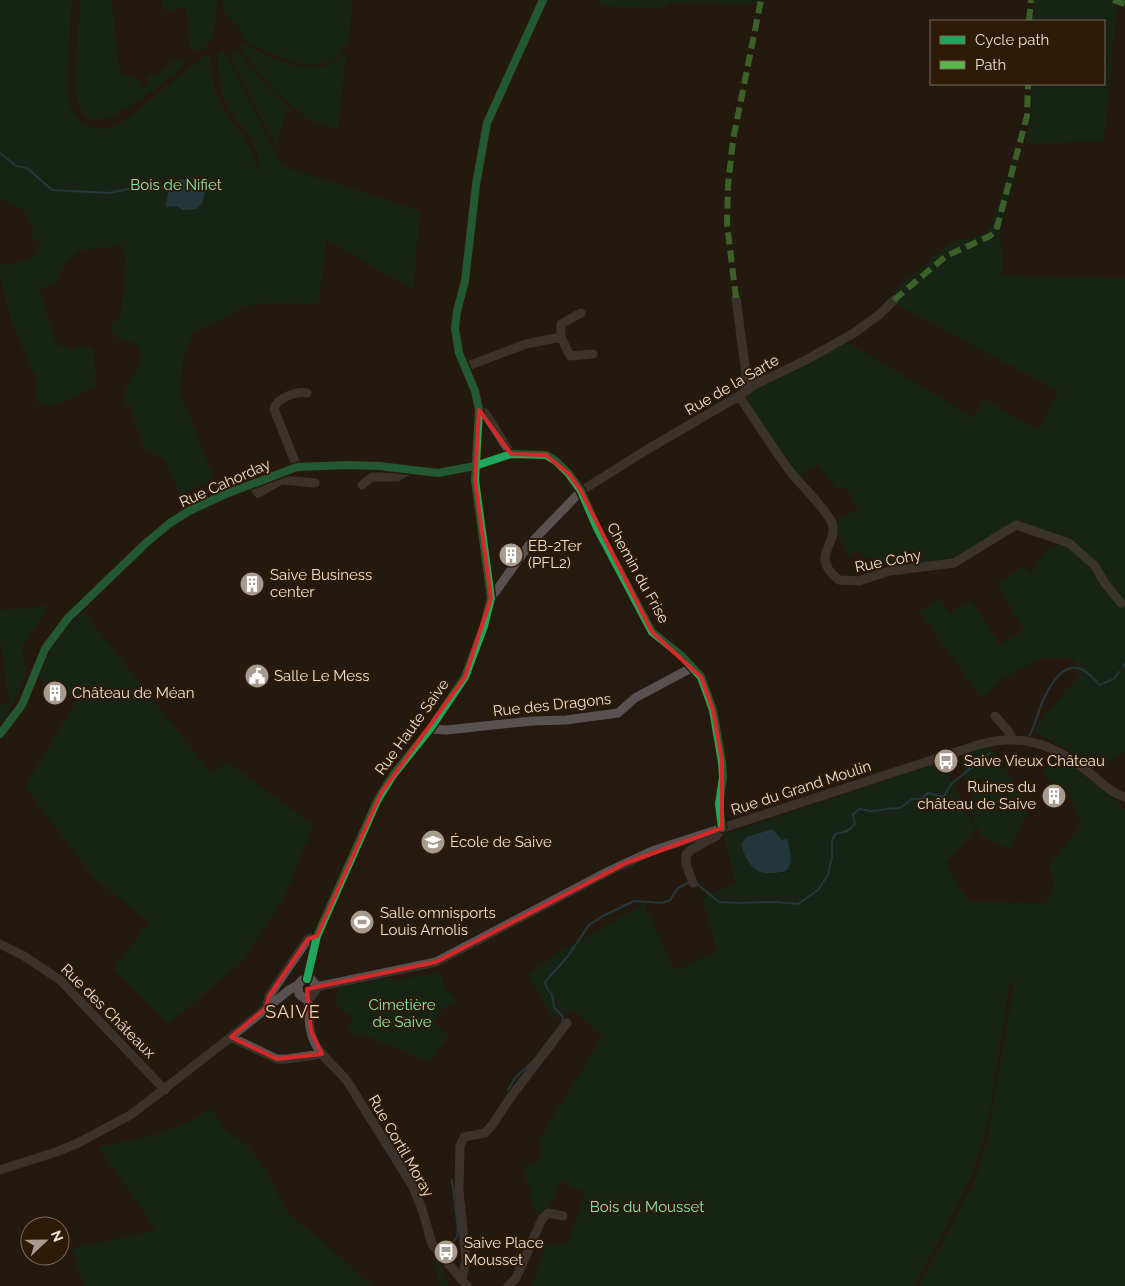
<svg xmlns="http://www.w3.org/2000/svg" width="1125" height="1286" viewBox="0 0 1125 1286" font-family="Raleway,sans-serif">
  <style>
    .green { fill: #07321d; fill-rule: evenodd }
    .water { fill: #225c70 }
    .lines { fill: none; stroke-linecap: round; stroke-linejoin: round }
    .stream { stroke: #225c70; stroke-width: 2 }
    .minor { stroke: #585151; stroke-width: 9 }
    .quiet { stroke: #58b947; stroke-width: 6; stroke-dasharray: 12 6; stroke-linecap: butt }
    .cycleway-casing { stroke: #2d1a07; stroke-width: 11 }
    .cycleway { stroke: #20a55d; stroke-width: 8 }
    .marked { fill: none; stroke: #d62828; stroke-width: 4; stroke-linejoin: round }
    .labels { text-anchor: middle; stroke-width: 4; stroke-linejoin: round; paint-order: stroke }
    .park-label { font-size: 15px; fill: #83e7b1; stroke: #2d1a07 }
    .street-label { font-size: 15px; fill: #eddfd3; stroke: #2d1a07 }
    .poi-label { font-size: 15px; fill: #eddfd3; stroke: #2d1a07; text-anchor: start }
    .quarter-label { font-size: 18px; letter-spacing: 1px; fill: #efd4bd; stroke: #2d1a07 }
  </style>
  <rect width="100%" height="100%" fill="#251a0f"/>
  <path class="green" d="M0,0H71L67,91L71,110L81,122L96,129L109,127L110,129L132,115L206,55L210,58L214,87L218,100L227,115L247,142L260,173C260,134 238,131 225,100C219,85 217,69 219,53L222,51L227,56L276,155L281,164L287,168L420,211L413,290L326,239L319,304L263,303L240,308L224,319L194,332L183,358L180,392L214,479L180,494L164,460L144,449L129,404L125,405L123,394L141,362L140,349L129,340H118L109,328L121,315L126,257L120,245L79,251L65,264L57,282L39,290L56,344L71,350L82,346L93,348L96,387L51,406L35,402L37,378L28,361L12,322L0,276V266C14,263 36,262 41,246L30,236L34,230L23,210L0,199Z
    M80,0H112L119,71L125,76L130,75L131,78L136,77L139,80V87L147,86V79L148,76C167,74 167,62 181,57L186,63C169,76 107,134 86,116C78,109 77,97 75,87Z
    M161,0H217L215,25L212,39L202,51L190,49L186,8L164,11Z
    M223,0H352C350,15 352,36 343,49C325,78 287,61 263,50C258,47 251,45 246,41C241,38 242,32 239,28C230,13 224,23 223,0Z
    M601,0H759L758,4L667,3L666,8L598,6Z
    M1035,0H1109L1117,3L1104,141L1025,144L1031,117L1032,84H1104V21H1033Z
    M244,44C274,59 316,84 344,53L346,54L338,127L336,128L308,119L273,90L243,52L240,47Z
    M234,50H237L271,92L290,109L283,119L277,149L230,56Z
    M1014,156L1017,168L1000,230L1003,276L1125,278V752L1100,768L1033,731L1080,674L1073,658H1042L1005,677L982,699L919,611L939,599L950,613L971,600L1000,645L1024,630L997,584L1024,566L1031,573L1045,552L1065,541L1020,527L954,560L945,562L882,567L877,559H869L857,551L849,557L832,524L858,508L847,489L837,488L816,464L798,477L747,400V396L751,392L847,342L974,418L984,399L1038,431L1058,391L894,303L899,298L893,291L950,243L986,233L992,225Z
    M49,606L22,647L26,677L5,718L0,724V706L9,704L0,635V610Z
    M82,610L212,774L227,762L313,825L283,900L243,961L169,1024L114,969L149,922L93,877L25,787L78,698L35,676C48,652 62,628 82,610Z
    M991,746L1030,809L1010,849L981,836L967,805L983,778L964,780L962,755Z
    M1057,755L1110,794L1125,811V1286H919L974,1183L987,1142L1014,985L1009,982L990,1113L980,1153L964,1193L914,1286H532L545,1245L567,1244L586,1193L561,1181L550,1205L544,1213L534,1210L529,1200L532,1192L522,1171L527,1164H533L540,1159L541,1147L538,1142L602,1037L574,1010L554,1019L528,975L556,954L644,904L675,971L717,951L702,898L736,883L724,835L941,762L976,829L946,864L968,902L1046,903L1055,885L1049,867L1081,825L1066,788L1050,781L1042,773ZM767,831L781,839L790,849V866L786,871L751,863L743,851L761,833Z
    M440,972L444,987L456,1001L440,1012L434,1023L449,1037L429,1062L366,1036L345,1031L353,1019L334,1002L340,987L390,978L395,981Z
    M210,1109L226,1131L248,1146L267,1171L279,1197L291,1216L317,1236L372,1286H84L72,1249L156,1230L99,1147C140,1139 174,1134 210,1109Z
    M437,1255L448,1285L447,1286H441L433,1260Z"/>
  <path class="water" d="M180,179C191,180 199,182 205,192L202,203L196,209L183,210L176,206L166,207L169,187Z
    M773,829L782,840L787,839C790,850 794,861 786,871C778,872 769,875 761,872C751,869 742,854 742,843L746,837Z"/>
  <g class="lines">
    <path class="stream" d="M0,153L16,166L27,168L52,190L109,193L128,189L146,190L169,187
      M1123,667L1125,664
      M1029,736C1035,726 1037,714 1042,703C1055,673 1073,651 1099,685L1114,679L1119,672
      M697,884L719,902L738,903L776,902L798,904L818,890L828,875L832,857V841L835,834C845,832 848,832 855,824L853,815L859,809C863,809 867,811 871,811C881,811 891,807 900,808L912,799H921L928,793L939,796H944L951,784L990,753
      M508,1090L515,1078L533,1061L562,1023L563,1017L554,1007L552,995L548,990L545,982L568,956L589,925L603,916L634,901L662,903L670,900L678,888L690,882
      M446,1252L457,1237L458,1229L452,1180"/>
    <path class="minor" d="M736,298L748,389
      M581,313L561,324V337L570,356L593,354
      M465,367L526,344L561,337
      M739,396C755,420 770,443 786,466C799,484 818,500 830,519C844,542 806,554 839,580L859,581L890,571L954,563L1016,525L1069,543L1095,566L1104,582L1121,603
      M479,410L485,413L511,454
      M297,467L274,409C276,398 297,391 307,393
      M252,484L258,493L281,480L315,483
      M362,485L372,477H397L410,470
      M491,598L529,545L581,491L648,449L739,396L754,385L806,360L854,333L880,314L894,300
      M995,716L1009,732L1012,739
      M430,729L447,730L532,721L566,720L618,713L635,698L693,667
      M0,734L22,705L45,649L68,618L146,543L170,523L189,511L226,494L297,467L347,465L379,466L438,473L475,466L511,454L546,455L556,461L569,474L581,491L597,528L652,632L682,656L701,677L713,710L722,762L723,777L719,804L722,828
      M693,883L686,864V855L691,850L716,836L722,828
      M0,944L24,956L60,980L165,1090
      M307,979L317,936L377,801L393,775L430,729L465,677L484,626L491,598L475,480L479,410L475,391L459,353L455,328L457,311L465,281L476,185L487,123L543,0
      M316,987L436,962L609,871L652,851L981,744C991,742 1002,739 1012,740C1039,740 1066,754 1087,771C1101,781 1108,792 1125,797
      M308,998C309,1012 308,1028 314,1041C320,1056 337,1068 347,1081L412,1185L422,1209L432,1244L467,1286
      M266,1008L269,996L308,939L317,936
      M231,1037L277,1059H286L322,1054
      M0,1170L59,1151L78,1143L132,1114L231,1037L289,990L298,985L302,980L311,979L315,984L316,990L311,997L304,998L299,994L298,985
      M462,1278L466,1260L459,1191L460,1146L464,1137L485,1133L493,1124L510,1098L567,1023
      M508,1286L516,1278L542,1219L548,1213L563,1216"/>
    <path class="quiet" d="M1113,0L1125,4
      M1029,21L1031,0
      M736,298L727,224L728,186L733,140L761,0
      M894,300L946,256L990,236L996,231L1027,116L1028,84"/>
    <defs>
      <path id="cycleway" d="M0,734L22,705L45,649L68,618L146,543L170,523L189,511L226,494L297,467L347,465L379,466L438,473L475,466L511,454L546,455L556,461L569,474L581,491L597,528L652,632L682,656L701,677L713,710L722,762L723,777L719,804L722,828
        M307,979L317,936L377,801L393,775L430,729L465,677L484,626L491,598L475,480L479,410L475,391L459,353L455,328L457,311L465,281L476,185L487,123L543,0"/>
    </defs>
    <use href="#cycleway" class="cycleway-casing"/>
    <use href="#cycleway" class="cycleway"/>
  </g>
  <path d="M0 0H1125V1286H0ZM479,410L511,454L546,455L569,474L581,491L652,632L701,677L713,710L722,762V828L626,863L436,962L307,989L311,1031L322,1054L277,1059L231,1037L266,1008L269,996L308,939L317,936L381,793L465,677L491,598L475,480Z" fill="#251a0f" fill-opacity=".55" fill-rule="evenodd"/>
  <path class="marked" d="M479,410L511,454L546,455L569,474L581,491L652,632L701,677L713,710L722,762V828L626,863L436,962L307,989L311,1031L322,1054L277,1059L231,1037L266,1008L269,996L308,939L317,936L381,793L465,677L491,598L475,480Z"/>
  <defs>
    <symbol id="building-disc" viewBox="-11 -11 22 22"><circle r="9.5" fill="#a79a8e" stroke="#2d1a07"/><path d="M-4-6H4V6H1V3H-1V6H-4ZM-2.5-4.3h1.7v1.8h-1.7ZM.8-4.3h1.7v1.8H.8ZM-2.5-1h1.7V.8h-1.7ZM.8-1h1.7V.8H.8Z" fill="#fff"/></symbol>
    <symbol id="civic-disc" viewBox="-11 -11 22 22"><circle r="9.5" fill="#a79a8e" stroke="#2d1a07"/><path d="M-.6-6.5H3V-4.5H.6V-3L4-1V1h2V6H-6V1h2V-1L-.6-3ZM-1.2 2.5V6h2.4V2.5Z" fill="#fff"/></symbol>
    <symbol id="bus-disc" viewBox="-11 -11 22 22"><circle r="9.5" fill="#a79a8e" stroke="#2d1a07"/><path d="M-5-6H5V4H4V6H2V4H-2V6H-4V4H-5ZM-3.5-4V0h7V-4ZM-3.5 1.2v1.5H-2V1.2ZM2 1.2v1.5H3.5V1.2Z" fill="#fff"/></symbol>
    <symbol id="school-disc" viewBox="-11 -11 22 22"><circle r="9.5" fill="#a79a8e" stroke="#2d1a07"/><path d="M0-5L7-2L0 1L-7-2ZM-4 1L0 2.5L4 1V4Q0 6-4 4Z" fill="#fff"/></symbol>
    <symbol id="stadium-disc" viewBox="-11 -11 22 22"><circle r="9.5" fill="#a79a8e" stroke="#2d1a07"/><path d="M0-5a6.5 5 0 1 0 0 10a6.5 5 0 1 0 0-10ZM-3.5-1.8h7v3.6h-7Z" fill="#fff"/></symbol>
  </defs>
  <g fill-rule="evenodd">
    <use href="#building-disc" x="497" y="541" width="28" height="28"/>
    <use href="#building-disc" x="238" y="570" width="28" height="28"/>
    <use href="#civic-disc" x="243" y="662" width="28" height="28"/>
    <use href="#building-disc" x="41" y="679" width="28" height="28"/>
    <use href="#bus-disc" x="932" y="747" width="28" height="28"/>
    <use href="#building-disc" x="1040" y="782" width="28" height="28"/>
    <use href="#school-disc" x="419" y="828" width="28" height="28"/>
    <use href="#stadium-disc" x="348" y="908" width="28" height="28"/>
    <use href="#bus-disc" x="432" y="1238" width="28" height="28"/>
  </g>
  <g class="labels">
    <g class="park-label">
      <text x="176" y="190">Bois de Nifiet</text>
      <text x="402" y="1010">Cimetière<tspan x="402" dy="17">de Saive</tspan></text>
      <text x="647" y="1212">Bois du Mousset</text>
    </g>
    <g class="street-label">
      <text transform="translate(732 385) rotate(-30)" y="5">Rue de la Sarte</text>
      <text transform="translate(225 483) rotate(-24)" y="5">Rue Cahorday</text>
      <text transform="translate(888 561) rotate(-11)" y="5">Rue Cohy</text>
      <text transform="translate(638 573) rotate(61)" y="5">Chemin du Frise</text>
      <text transform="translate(552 705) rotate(-6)" y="5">Rue des Dragons</text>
      <text transform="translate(412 727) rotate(-54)" y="5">Rue Haute Saive</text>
      <text transform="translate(801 788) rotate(-18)" y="5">Rue du Grand Moulin</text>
      <text transform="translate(108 1011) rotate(45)" y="5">Rue des Châteaux</text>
      <text transform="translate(401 1146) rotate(60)" y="5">Rue Cortil Moray</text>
    </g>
    <g class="poi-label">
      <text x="528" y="551">EB-2Ter<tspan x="528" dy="17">(PFL2)</tspan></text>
      <text x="270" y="580">Saive Business<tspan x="270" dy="17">center</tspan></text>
      <text x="274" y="681">Salle Le Mess</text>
      <text x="72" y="698">Château de Méan</text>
      <text x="964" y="766">Saive Vieux Château</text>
      <text x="1036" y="792" text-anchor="end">Ruines du<tspan x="1036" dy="17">château de Saive</tspan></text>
      <text x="450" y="847">École de Saive</text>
      <text x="380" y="918">Salle omnisports<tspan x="380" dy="17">Louis Arnolis</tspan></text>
      <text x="464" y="1248">Saive Place<tspan x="464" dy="17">Mousset</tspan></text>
    </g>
    <g class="quarter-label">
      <text x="293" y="1018">SAIVE</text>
    </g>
  </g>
  <rect x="930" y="20" width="175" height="65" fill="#2d1a07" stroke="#7a6959"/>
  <rect x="940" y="36" width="25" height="8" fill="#20a55d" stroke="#7a6959"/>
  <text x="975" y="45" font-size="15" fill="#eddfd3">Cycle path</text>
  <rect x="940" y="61" width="25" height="8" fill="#58b947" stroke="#7a6959"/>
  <text x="975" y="70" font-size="15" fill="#eddfd3">Path</text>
  <g transform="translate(45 1241) rotate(68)"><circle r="24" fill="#2d1a07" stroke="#7a6959"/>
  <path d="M0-4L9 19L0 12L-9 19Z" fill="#a79a8e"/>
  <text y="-8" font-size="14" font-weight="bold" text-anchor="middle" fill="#eddfd3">N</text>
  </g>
</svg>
